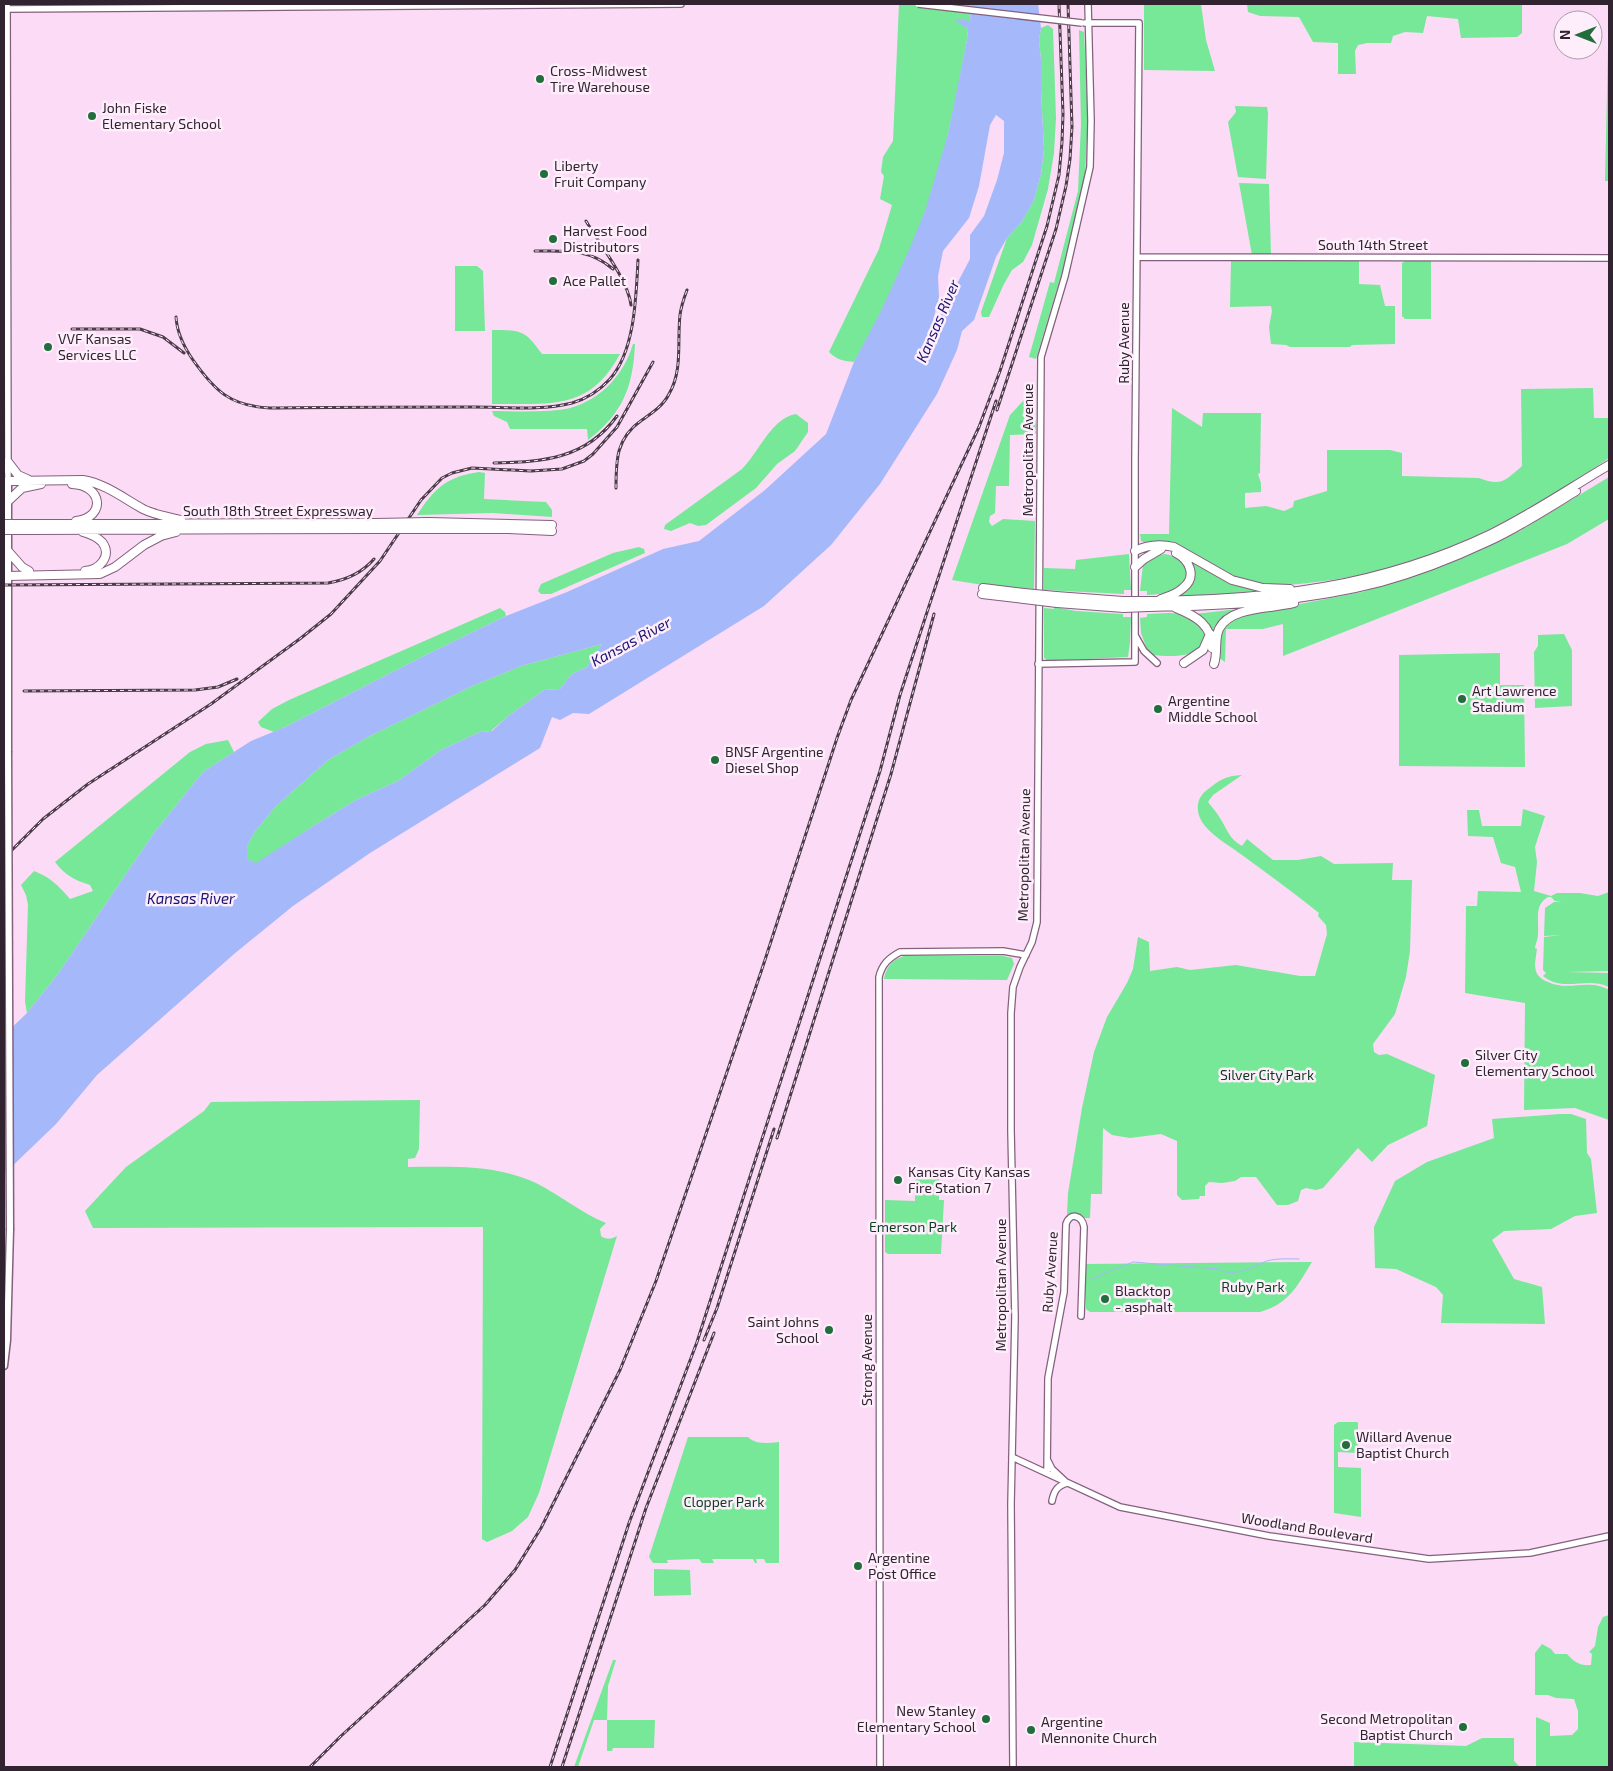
<svg xmlns="http://www.w3.org/2000/svg" width="1613" height="1771" viewBox="0 0 1613 1771" font-family="'Exo 2',sans-serif">
  <style>
    .green { fill: #77e798 }
    .water { fill: #a5b8fa; fill-rule: evenodd }
    .lines { fill: none; stroke-linecap: round; stroke-linejoin: round }
    .stream { stroke: #a5b8fa; stroke-width: 1 }
    .secondary-casing { stroke: #83607d; stroke-width: 8 }
    .primary-casing { stroke: #83607d; stroke-width: 9 }
    .highway-casing { stroke: #83607d; stroke-width: 10 }
    .secondary { stroke: #fff; stroke-width: 5.5 }
    .primary { stroke: #fff; stroke-width: 6 }
    .highway { stroke: #fff; stroke-width: 8 }
    .rail-casing { stroke: #4c3b49; stroke-width: 3 }
    .rail { stroke: #feeefb; stroke-width: 1; stroke-dasharray: 4; stroke-linecap: butt }
    .secondary-bridge-casing { stroke: #83607d; stroke-width: 8; stroke-linecap: butt }
    .primary-bridge-casing { stroke: #83607d; stroke-width: 9; stroke-linecap: butt }
    .highway-bridge-casing { stroke: #83607d; stroke-width: 10; stroke-linecap: butt }
    .secondary-bridge { stroke: #fff; stroke-width: 5.5 }
    .primary-bridge { stroke: #fff; stroke-width: 6 }
    .highway-bridge { stroke: #fff; stroke-width: 8 }
    .poi-dot { fill: #216d3c; stroke: #feeefb; stroke-width: 2 }
    .labels { text-anchor: middle; stroke-width: 5; stroke-linejoin: round; paint-order: stroke }
    .poi-label { font-size: 14px; fill: #322330; stroke: #feeefb; text-anchor: start }
    .street-label { font-size: 14px; fill: #322330; stroke: #feeefb }
    .park-label { font-size: 14px; fill: #0a3d1d; stroke: #feeefb }
    .water-label { font-size: 15px; font-style: italic; fill: #161472; stroke: #feeefb }
  </style>
  <rect width="100%" height="100%" fill="#fbdbf6"/>
  <path class="green" d="M899,4H971L970,23L962,24L968,29L967,40C961,71 955,103 948,134C930,214 894,291 854,362C844,361 837,360 829,352L879,249L892,205L880,199L884,176L881,172L883,157L893,141Z
    M1144,4H1201L1206,40L1215,71L1144,70Z
    M1247,4H1522V33L1517,37L1461,38L1458,19L1427,16L1423,33L1405,32L1393,36L1391,43H1367L1358,45L1355,51L1356,74H1338V43L1313,42L1299,17L1260,16L1248,12Z
    M1048,25L1053,29L1056,118L1054,153L1048,189L1032,245L1023,262L1012,270L1004,284L989,317H982L981,312L1007,238L1021,223L1034,200L1041,174L1044,149L1041,91V60L1039,40L1041,28Z
    M1079,30L1084,32L1088,117L1085,176L1073,235L1036,359L1029,357L1050,282L1054,283L1078,191L1081,124Z
    M1608,40L1609,181H1605L1608,48Z
    M1235,106L1267,107L1268,113L1266,179L1238,177L1228,122L1236,112Z
    M1239,183L1269,184L1271,255H1252Z
    M1231,260H1359V284L1380,285L1385,306H1395V344L1352,345L1350,347H1290L1286,345L1271,344L1269,327L1272,311L1271,306L1230,307Z
    M1407,260L1431,261V319H1405L1402,316V263Z
    M455,266H477L483,271L485,331H455Z
    M492,330C521,330 525,330 542,354H620C589,412 550,403 492,404Z
    M633,344H635C633,387 623,413 588,440L587,429H510L507,422L494,416L492,411C515,411 549,413 570,408C602,399 624,374 633,344Z
    M1593,388L1594,418H1609V458C1522,519 1423,570 1316,582C1291,585 1265,588 1240,580C1218,573 1198,552 1178,545C1166,540 1151,547 1141,541L1140,534H1169L1172,408L1202,427L1203,413H1261L1260,473L1258,474L1261,483V492L1245,493V508L1266,506L1284,511L1293,507L1294,501L1327,491V450H1390L1402,453V476L1479,478C1501,487 1506,480 1522,466L1521,389Z
    M1024,400L1027,403L1022,416L1036,421V434L1010,435L1009,486H996L995,513L990,516L989,522L992,526L1003,519L1035,521L1034,589L989,586L952,580L1010,415Z
    M796,414L808,423V432L795,451L777,464L756,488L706,525L698,526L690,523L671,531L664,529L665,525L742,469C758,454 771,418 796,414Z
    M479,472L485,473L484,499L546,502L552,510V517L493,513L417,515C435,488 446,477 479,472Z
    M1609,477V519L1567,544L1283,656V624L1263,629H1226L1225,662L1219,658C1217,636 1222,624 1242,615L1362,592L1445,565L1520,531Z
    M639,547L644,549L645,553L551,594H541L538,591L541,584L613,553Z
    M1129,554L1131,590H1124V594L1044,590V568L1075,569L1076,560Z
    M1165,554L1178,557L1187,567C1187,591 1168,594 1147,595V591H1140L1143,565L1153,556Z
    M1189,559L1260,590L1223,595L1177,597L1185,589Z
    M1054,607L1076,611L1123,614V617H1131L1130,642L1128,657L1046,661V659L1044,658V608L1054,609Z
    M500,608L505,612L506,616L424,656L285,727L274,732L261,727L258,722L272,709L289,700Z
    M1247,608L1235,612L1215,637L1195,614Z
    M1147,614C1159,614 1175,611 1187,616C1207,624 1213,647 1188,654C1178,657 1163,656 1152,655L1148,652L1141,633L1140,618L1147,617Z
    M1564,634L1572,650V706L1535,708L1534,652L1538,646V635Z
    M602,644L587,667L572,674L560,689L544,690L507,717L491,731L480,732L441,750L398,781L358,799L318,823L256,864L247,859V846L254,833L275,807L328,760L368,737L472,686L521,666Z
    M1500,653V685H1524L1525,767L1399,766V655Z
    M228,740L234,752L203,772L154,833L58,974L27,1013L25,1002L28,905L26,895L21,885L34,871C50,877 59,886 70,899L93,891L90,885C74,880 65,875 55,862L190,752L206,744Z
    M1242,775L1213,795L1208,802C1212,807 1217,813 1220,818C1227,829 1229,839 1242,846L1247,839L1273,860H1298L1321,856L1334,864L1393,863L1392,880H1412L1410,951L1406,977L1395,1014L1373,1044L1374,1052L1379,1055L1387,1054L1435,1075L1427,1126L1388,1145L1372,1162L1358,1148L1323,1188L1316,1190L1306,1188L1301,1190L1298,1201L1288,1205H1277L1256,1177H1241L1235,1181L1222,1183L1209,1182L1205,1186V1196H1200L1199,1199L1182,1200L1177,1195V1141L1161,1134L1130,1138L1112,1135L1103,1128L1102,1194H1091L1090,1218H1083L1078,1213H1071L1067,1215L1068,1193L1082,1108L1094,1052L1107,1017L1127,983L1133,969L1138,937L1149,942L1150,971L1177,967L1190,970L1236,965L1300,976H1315L1327,934L1326,925L1318,916L1319,913C1294,893 1268,874 1242,855C1230,846 1215,838 1205,826C1195,814 1195,799 1207,790C1220,780 1225,776 1242,775Z
    M1523,809L1545,816L1535,847L1537,862L1534,891L1551,896L1557,893H1580L1598,896L1609,892V971L1566,972L1609,973V987C1586,976 1564,993 1543,976L1546,973L1543,970L1544,937L1562,935L1544,936L1545,908L1554,902L1562,901H1555L1551,897H1548C1534,905 1539,919 1538,933C1538,940 1536,942 1535,948L1537,949C1535,964 1531,975 1548,982C1569,992 1588,978 1609,990V1120L1575,1108L1524,1110L1525,1003L1465,993L1466,906H1477L1478,891L1521,892L1515,867L1501,863L1493,837L1468,836L1467,810H1479L1482,826H1521Z
    M904,956H1003L1012,958L1014,964L1007,980L884,979C886,967 892,960 904,956Z
    M420,1100L419,1149L415,1158L408,1159V1167C452,1167 495,1164 536,1183C560,1195 581,1213 606,1223L600,1229L601,1236C606,1240 612,1239 617,1236L539,1493L528,1517L512,1531L487,1542L482,1539L483,1227L93,1228L85,1211L126,1167L204,1111L211,1102Z
    M1560,1114H1571L1586,1119L1587,1153L1591,1159L1597,1213L1575,1216L1551,1229L1504,1231L1492,1240L1514,1279L1542,1287L1545,1324L1441,1323L1443,1295L1436,1287L1396,1269L1375,1268L1374,1227L1395,1181L1427,1162L1494,1138L1492,1119Z
    M915,1179H939V1200H944L941,1254H888L885,1252V1200L915,1201Z
    M1312,1262C1297,1286 1289,1304 1260,1312H1090L1086,1309L1085,1264Z
    M1338,1422H1357L1358,1423V1453L1338,1452V1467L1361,1468V1517L1334,1513V1425Z
    M688,1437H748C756,1445 768,1443 779,1442V1563H766L764,1559H756L757,1563H755L753,1559H712L714,1563H702L699,1559L667,1560L668,1563H653L649,1557Z
    M654,1569L690,1570L691,1595L654,1596Z
    M1609,1615V1767H1536V1717L1550,1723V1736L1572,1735L1578,1729V1711L1574,1699L1556,1698L1548,1695H1535V1653L1542,1644L1551,1649L1555,1654H1567C1574,1662 1580,1666 1591,1665L1592,1654L1589,1652L1595,1646L1598,1627L1603,1617Z
    M613,1660H616L608,1686L607,1720H655L654,1748H613L612,1751H607V1720H594L578,1767H574Z
    M1482,1738H1514V1761L1520,1767L1529,1766V1767H1354V1742L1466,1746Z"/>
  <path class="water" d="M971,4H1038L1041,28L1039,40L1041,60V91L1044,149L1041,174L1034,200L1021,223L1007,238L996,257L974,320L962,331L957,350L937,394L880,484L831,545L764,606L589,714L573,713L560,720L552,717L540,748L370,853L293,906L234,954L97,1075L56,1124L4,1174V1035L27,1013L58,974L154,833L203,772L251,741L285,727L424,656L506,616L567,592L663,549L699,541L765,490L826,434L854,362L880,313L909,250L925,211L948,134L967,40L968,29L955,20L963,19L970,22ZM996,115L1004,121V153L997,180L984,216L970,235V259L940,316L937,346L933,332L928,339L939,298L938,276L943,251L969,218L979,186L990,125ZM602,644L587,667L572,674L560,689L544,690L507,717L492,731L480,732L441,750L398,781L358,799L318,823L256,863L247,859V846L254,833L275,807L328,760L368,737L472,686L521,666Z"/>
  <g class="lines">
    <path class="stream" d="M1091,1279L1133,1262L1218,1269C1235,1278 1251,1267 1267,1261C1277,1258 1289,1259 1299,1259"/>
    <defs>
      <path id="secondary" d="M7,4L8,481
        M7,9L681,4
        M1137,257L1609,258
        M1136,637L1144,651L1157,663
        M1038,664L1135,662V459L1139,23H1085
        M1012,1457L1120,1507L1269,1536L1429,1559L1530,1553L1609,1536
        M1048,1461L1052,1469L1067,1483C1057,1486 1054,1491 1052,1501
        M1047,1473L1048,1378L1064,1292L1066,1224C1070,1212 1082,1215 1084,1227L1081,1316
        M880,1767L879,977C882,964 889,958 900,952L1003,951L1026,955
        M1013,1767L1011,1504L1015,1317L1011,1131V1013L1013,987L1020,967L1032,942L1037,922L1041,357L1065,276L1090,167L1091,121L1088,4"/>
      <path id="primary" d="M8,481V751
        M4,1366L7,1340L10,1230"/>
      <path id="highway" d="M4,469L8,462L18,475L27,479
        M8,481L83,480C106,484 123,498 143,509C155,515 168,517 181,520
        M72,484C102,485 107,517 76,521
        M7,502L22,488L41,484
        M429,522L552,525
        M28,524L375,523
        M429,529H508L552,531
        M27,530L375,529
        M83,532C90,534 97,537 102,542C113,556 99,570 85,571
        M7,550L22,567L29,571
        M1135,551C1147,545 1161,544 1174,547L1232,580L1263,588L1290,589
        M1135,567L1144,559L1161,549
        M7,576L100,574L115,567L144,545L161,536L176,532
        M983,588L1024,593
        M982,594L1024,599
        M1056,596L1123,601
        M1161,599C1169,596 1177,594 1183,588C1197,577 1190,560 1176,553
        M1148,601C1270,600 1380,587 1491,534C1532,514 1570,488 1609,465
        M1057,603L1124,608
        M1148,607C1226,606 1305,602 1381,582C1417,572 1453,558 1487,542C1518,528 1547,509 1576,491
        M1176,608C1196,616 1212,625 1212,648
        M1184,663L1203,650L1210,634
        M1214,664C1218,653 1214,640 1219,629C1230,606 1272,609 1294,603"/>
    </defs>
    <use href="#secondary" class="secondary-casing"/>
    <use href="#primary" class="primary-casing"/>
    <use href="#highway" class="highway-casing"/>
    <use href="#secondary" class="secondary"/>
    <use href="#primary" class="primary"/>
    <use href="#highway" class="highway"/>
    <defs>
      <path id="rail" d="M586,221C599,243 628,280 631,305
        M535,251C565,251 588,248 613,269
        M176,317C177,334 184,347 193,360C215,391 230,406 270,408C338,407 406,407 474,407C506,407 541,411 572,403C586,399 600,390 610,379C635,351 636,297 638,260
        M72,329H140L163,337L184,353
        M997,410L1056,229L1066,186L1070,159L1072,127L1068,4
        M494,463C543,462 586,459 617,416
        M616,488C616,460 616,438 642,420C652,413 663,406 669,394C683,370 677,342 680,315C681,307 684,298 687,290
        M4,585L328,583C346,580 362,573 374,559
        M24,691L195,690L218,687L237,679
        M4,858L43,819L88,784L211,704L301,638L331,614L380,561L421,500L442,478L452,473L472,468L531,471L562,469L584,461L593,454L617,427L653,362
        M777,1138L891,774L934,614
        M704,1340L717,1308L774,1129
        M310,1767L341,1736L485,1605L515,1570L541,1528L620,1370L656,1281L763,966L837,738L851,700L979,427L1000,371L1047,226L1059,175L1062,142L1063,114L1059,4
        M550,1767L629,1523L697,1342L880,771L900,695L996,401
        M562,1767L646,1508L714,1333"/>
    </defs>
    <use href="#rail" class="rail-casing"/>
    <use href="#rail" class="rail"/>
    <defs>
      <path id="secondary-bridge" d="M918,4L1082,23"/>
      <path id="primary-bridge" d="M8,751L10,1230"/>
      <path id="highway-bridge" d="M375,523L429,522
        M4,524H28
        M375,529H429
        M4,530H27
        M1024,593L1056,596
        M1024,599L1057,603
        M1123,601H1148
        M1124,608L1148,607"/>
    </defs>
    <use href="#secondary-bridge" class="secondary-bridge-casing"/>
    <use href="#primary-bridge" class="primary-bridge-casing"/>
    <use href="#highway-bridge" class="highway-bridge-casing"/>
    <use href="#secondary-bridge" class="secondary-bridge"/>
    <use href="#primary-bridge" class="primary-bridge"/>
    <use href="#highway-bridge" class="highway-bridge"/>
  </g>
  <g class="poi-dot">
    <circle cx="540" cy="79" r="5"/>
    <circle cx="92" cy="116" r="5"/>
    <circle cx="544" cy="174" r="5"/>
    <circle cx="553" cy="239" r="5"/>
    <circle cx="553" cy="281" r="5"/>
    <circle cx="48" cy="347" r="5"/>
    <circle cx="1462" cy="699" r="5"/>
    <circle cx="1158" cy="709" r="5"/>
    <circle cx="715" cy="760" r="5"/>
    <circle cx="1465" cy="1063" r="5"/>
    <circle cx="898" cy="1180" r="5"/>
    <circle cx="1105" cy="1299" r="5"/>
    <circle cx="829" cy="1330" r="5"/>
    <circle cx="1346" cy="1445" r="5"/>
    <circle cx="858" cy="1566" r="5"/>
    <circle cx="986" cy="1719" r="5"/>
    <circle cx="1463" cy="1727" r="5"/>
    <circle cx="1031" cy="1730" r="5"/>
  </g>
  <g class="labels">
    <g class="poi-label">
      <text x="550" y="76">Cross-Midwest<tspan x="550" dy="16">Tire Warehouse</tspan></text>
      <text x="102" y="113">John Fiske<tspan x="102" dy="16">Elementary School</tspan></text>
      <text x="554" y="171">Liberty<tspan x="554" dy="16">Fruit Company</tspan></text>
      <text x="563" y="236">Harvest Food<tspan x="563" dy="16">Distributors</tspan></text>
      <text x="563" y="286">Ace Pallet</text>
      <text x="58" y="344">VVF Kansas<tspan x="58" dy="16">Services LLC</tspan></text>
      <text x="1472" y="696">Art Lawrence<tspan x="1472" dy="16">Stadium</tspan></text>
      <text x="1168" y="706">Argentine<tspan x="1168" dy="16">Middle School</tspan></text>
      <text x="725" y="757">BNSF Argentine<tspan x="725" dy="16">Diesel Shop</tspan></text>
      <text x="1475" y="1060">Silver City<tspan x="1475" dy="16">Elementary School</tspan></text>
      <text x="908" y="1177">Kansas City Kansas<tspan x="908" dy="16">Fire Station 7</tspan></text>
      <text x="1115" y="1296">Blacktop<tspan x="1115" dy="16">- asphalt</tspan></text>
      <text x="819" y="1327" text-anchor="end">Saint Johns<tspan x="819" dy="16">School</tspan></text>
      <text x="1356" y="1442">Willard Avenue<tspan x="1356" dy="16">Baptist Church</tspan></text>
      <text x="868" y="1563">Argentine<tspan x="868" dy="16">Post Office</tspan></text>
      <text x="976" y="1716" text-anchor="end">New Stanley<tspan x="976" dy="16">Elementary School</tspan></text>
      <text x="1453" y="1724" text-anchor="end">Second Metropolitan<tspan x="1453" dy="16">Baptist Church</tspan></text>
      <text x="1041" y="1727">Argentine<tspan x="1041" dy="16">Mennonite Church</tspan></text>
    </g>
    <g class="street-label">
      <text x="1373" y="250">South 14th Street</text>
      <text transform="translate(1124 343) rotate(-90)" y="5">Ruby Avenue</text>
      <text transform="translate(1028 450) rotate(-90)" y="5">Metropolitan Avenue</text>
      <text x="278" y="516">South 18th Street Expressway</text>
      <text transform="translate(1024 855) rotate(-89)" y="5">Metropolitan Avenue</text>
      <text transform="translate(1050 1272) rotate(-86)" y="5">Ruby Avenue</text>
      <text transform="translate(1001 1285) rotate(-90)" y="5">Metropolitan Avenue</text>
      <text transform="translate(867 1360) rotate(-90)" y="5">Strong Avenue</text>
      <text transform="translate(1307 1528) rotate(9)" y="5">Woodland Boulevard</text>
    </g>
    <g class="park-label">
      <text x="1267" y="1080">Silver City Park</text>
      <text x="913" y="1232">Emerson Park</text>
      <text x="1253" y="1292">Ruby Park</text>
      <text x="724" y="1507">Clopper Park</text>
    </g>
    <g class="water-label">
      <text transform="translate(938 321) rotate(-67)" y="5">Kansas River</text>
      <text transform="translate(631 642) rotate(-28)" y="5">Kansas River</text>
      <text x="191" y="904">Kansas River</text>
    </g>
  </g>
  <rect width="1613" height="1771" fill="none" stroke="#322330" stroke-width="10"/>
  <g transform="translate(1578 35) rotate(270)"><circle r="24" fill="#feeefb" stroke="#ac9daa"/>
  <path d="M0-4L9 19L0 12L-9 19Z" fill="#216d3c"/>
  <text y="-8" font-size="14" font-weight="bold" text-anchor="middle" fill="#322330">N</text>
  </g>
</svg>
